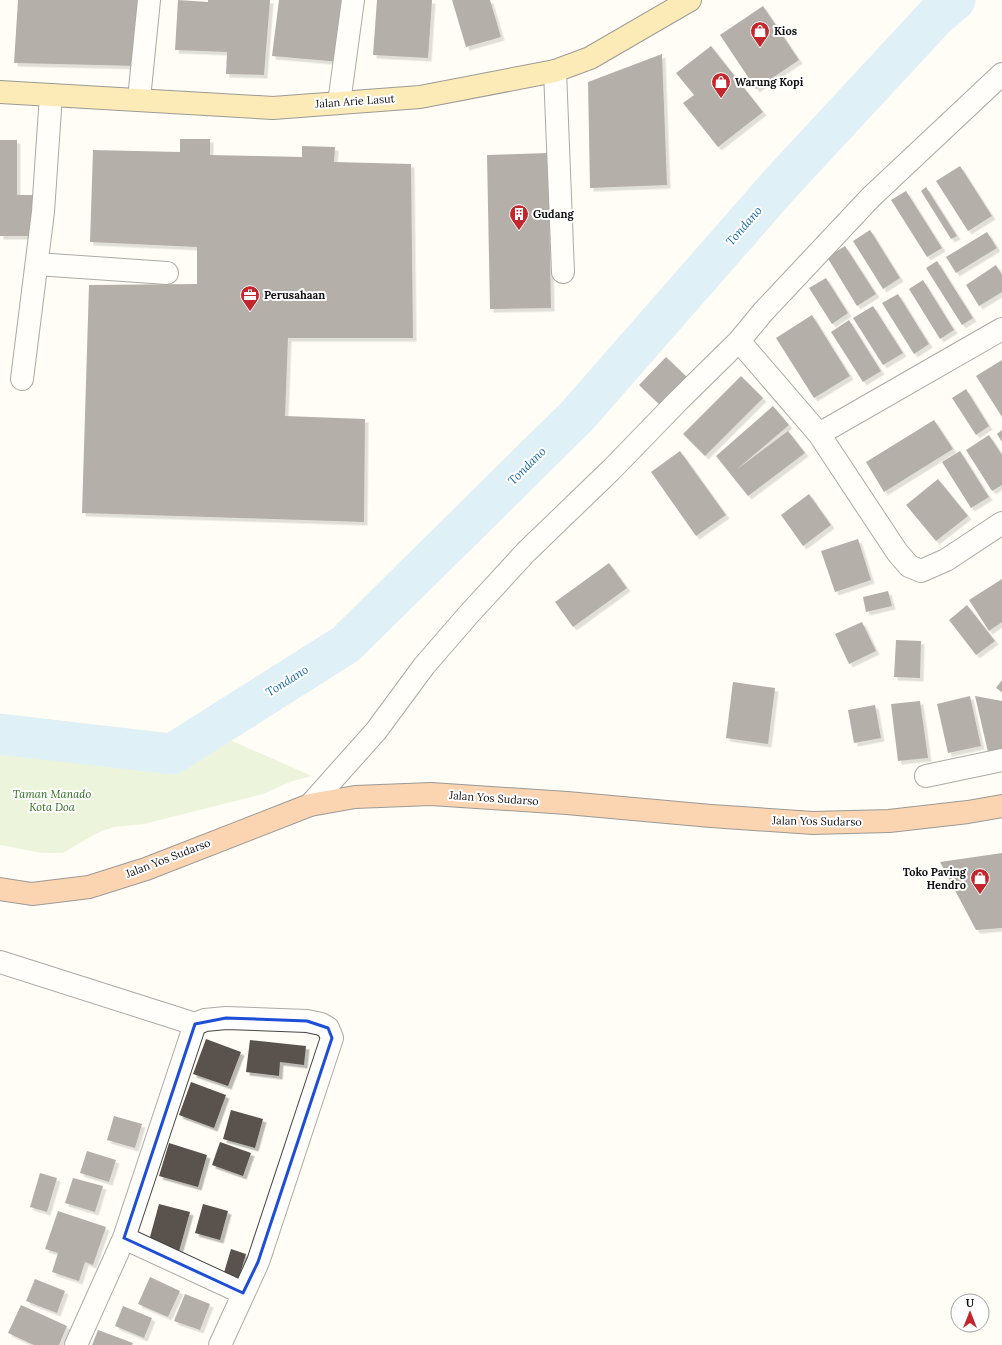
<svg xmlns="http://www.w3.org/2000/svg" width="1002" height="1345" viewBox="0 0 1002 1345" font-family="Lora,serif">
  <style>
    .green { fill: #d5ebbd }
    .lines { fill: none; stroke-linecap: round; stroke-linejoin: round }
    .river { stroke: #b9e0f7; stroke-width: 41 }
    .building { fill: #5a524d; filter: url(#shadow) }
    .minor-casing { stroke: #444; stroke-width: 24 }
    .major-casing { stroke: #222; stroke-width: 24 }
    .highway-casing { stroke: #222; stroke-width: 24 }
    .minor { stroke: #fff; stroke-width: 22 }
    .major { stroke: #f9d66b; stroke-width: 22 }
    .highway { stroke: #f5a25d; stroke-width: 22 }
    .marked { fill: none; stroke: #1d4ed8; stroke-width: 3; stroke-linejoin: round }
    .labels { text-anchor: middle; stroke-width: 4; stroke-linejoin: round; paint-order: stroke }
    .poi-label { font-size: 11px; font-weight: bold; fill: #111; stroke: #fff; text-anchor: start }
    .street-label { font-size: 11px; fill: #111; stroke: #fff }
    .park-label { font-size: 11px; font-style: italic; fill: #2f6b1f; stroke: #fff }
    .water-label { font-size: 12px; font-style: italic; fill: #1768a6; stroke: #fff }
  </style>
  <defs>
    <filter id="shadow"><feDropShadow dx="3.5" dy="3.5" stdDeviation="0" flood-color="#0004"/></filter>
  </defs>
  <rect width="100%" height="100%" fill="#fffdf5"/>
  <path class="green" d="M0,739L74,753L156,758L191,747L230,740L312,776L290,782L263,794L144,824L114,827L97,833L63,853H42L0,845Z"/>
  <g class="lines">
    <path class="river" d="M0,734L172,754L346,644L577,416L781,183L936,16L955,0"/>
  </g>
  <path class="building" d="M18,0H144L139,66L14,63Z
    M178,0L208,2V0H270L264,75L226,74L227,52L175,50Z
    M279,0H344L340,62L272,56Z
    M377,0H432L428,58L373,55Z
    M452,0H490L501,37L466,47Z
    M763,6L799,60L756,89L720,35Z
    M711,46L763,112L718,147L683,103L694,95L676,73Z
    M662,54L667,185L590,188L588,82Z
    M180,139H210V155L302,157V146L335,147L334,162L411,164L413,338H288L285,416L365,419L364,522L82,513L89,285L197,284V247L90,242L93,150L180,152Z
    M0,140H17V195H37V236H0Z
    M548,153L551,308L490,309L487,155Z
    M960,166L992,216L968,231L936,181Z
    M926,187L957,236L951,239L921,191Z
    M906,191L942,248L927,257L891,200Z
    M870,230L900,278L883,289L853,241Z
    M987,232L997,248L956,273L946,257Z
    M845,246L876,294L857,306L827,257Z
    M937,261L973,318L962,325L926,268Z
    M996,265L1002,275V292L979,306L966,285Z
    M826,278L848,313L832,324L809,288Z
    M923,280L954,330L940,339L909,289Z
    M898,294L929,344L914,354L882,303Z
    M873,306L903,353L883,365L853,318Z
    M812,315L850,376L814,398L776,338Z
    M849,320L881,371L863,382L831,332Z
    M666,357L687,377L660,405L639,385Z
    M1002,360V417L976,376Z
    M741,376L763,398L705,456L683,434Z
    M966,389L989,426L976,435L952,398Z
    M773,406L789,425L736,470L788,431L805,453L748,496L716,456Z
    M934,420L953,449L884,492L866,462Z
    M1002,430V442L997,434Z
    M989,435L1002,455V485L992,491L966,450Z
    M680,451L726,515L696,536L651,472Z
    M960,451L989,497L971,508L942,462Z
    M938,479L968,516L936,541L906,505Z
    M809,494L831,525L803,546L781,515Z
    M858,539L871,580L835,592L821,551Z
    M609,563L627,588L573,627L555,602Z
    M1002,579V622L989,631L969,600Z
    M888,591L892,606L866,612L863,597Z
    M967,605L995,641L976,655L949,620Z
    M862,622L876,651L849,664L835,634Z
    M896,640L921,641L920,678L894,677Z
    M1002,680V692L996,688Z
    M733,682L775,688L768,744L726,738Z
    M970,696L981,746L948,753L937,704Z
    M975,696L1002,701V749L988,752Z
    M920,701L928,758L898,761L891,704Z
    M875,705L881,738L854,743L848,710Z
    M1002,853V928L976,930L940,862Z
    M206,1039L241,1052L228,1086L193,1074Z
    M250,1040L306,1046L304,1065L280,1062L279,1076L246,1072Z
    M191,1082L226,1095L214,1128L179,1115Z
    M231,1110L263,1119L255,1148L223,1139Z
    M114,1116L142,1124L135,1148L107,1140Z
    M220,1142L251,1153L243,1176L212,1165Z
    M169,1143L207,1155L198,1187L159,1176Z
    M87,1151L116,1160L109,1182L80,1173Z
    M40,1173L57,1178L47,1212L30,1207Z
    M73,1178L103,1186L95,1212L65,1203Z
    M159,1204L190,1212L178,1255L147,1248Z
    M203,1204L228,1211L220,1240L195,1233Z
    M58,1211L106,1227L93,1265L85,1262L79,1281L52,1272L58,1253L45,1249Z
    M231,1249L246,1254L238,1281L223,1276Z
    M150,1277L180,1291L168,1317L138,1304Z
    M35,1279L65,1291L57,1313L26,1301Z
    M185,1294L210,1304L200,1330L174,1321Z
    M21,1305L67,1326L59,1345H34L8,1333Z
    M123,1306L152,1318L144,1338L115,1326Z
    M98,1330L133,1343L132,1345H92Z"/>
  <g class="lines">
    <defs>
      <path id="minor" d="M555,71L563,272
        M139,99L149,0
        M339,103L353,0
        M37,264L167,273
        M739,341L819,434L897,552L909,566L921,571L946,560L1002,523
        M22,379L43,212L51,95
        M819,434L1002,329
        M926,776L1002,760
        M310,805L376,731L424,666L469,614L526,552L611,470L679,400L739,341L763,312L871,197L1002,74
        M0,962L195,1024
        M124,1238L243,1293
        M76,1345L124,1238L195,1024L205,1020L226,1018L307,1021L321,1024L328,1028L332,1038L258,1262L220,1345"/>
      <path id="major" d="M0,92L273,108L420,97L555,71L590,58L690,0"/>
      <path id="highway" d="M0,889L32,894L89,887L146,869L310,805L355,797L431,794L567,803L711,816L813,823L889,821L968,812L1002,806"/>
    </defs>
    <use href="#minor" class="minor-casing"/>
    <use href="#major" class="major-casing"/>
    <use href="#highway" class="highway-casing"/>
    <use href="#minor" class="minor"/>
    <use href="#major" class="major"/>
    <use href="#highway" class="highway"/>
  </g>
  <path d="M0 0H1002V1345H0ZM226,1018L307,1021L328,1028L332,1038L258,1262L243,1293L124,1238L195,1024Z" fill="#fffdf5" fill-opacity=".55" fill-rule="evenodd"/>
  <path class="marked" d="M226,1018L307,1021L328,1028L332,1038L258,1262L243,1293L124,1238L195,1024Z"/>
  <defs>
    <symbol id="shop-pin" viewBox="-11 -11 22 30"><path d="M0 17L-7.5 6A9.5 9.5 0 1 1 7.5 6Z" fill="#c4262e" stroke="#fff"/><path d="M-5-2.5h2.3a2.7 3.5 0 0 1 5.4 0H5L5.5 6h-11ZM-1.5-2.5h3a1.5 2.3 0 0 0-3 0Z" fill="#fff"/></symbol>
    <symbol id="building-pin" viewBox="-11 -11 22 30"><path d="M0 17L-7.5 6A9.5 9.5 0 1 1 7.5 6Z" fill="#c4262e" stroke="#fff"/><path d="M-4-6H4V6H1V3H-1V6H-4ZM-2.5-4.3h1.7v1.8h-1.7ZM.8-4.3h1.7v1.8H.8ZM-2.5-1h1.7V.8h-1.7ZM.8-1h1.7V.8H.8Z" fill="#fff"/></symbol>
    <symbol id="office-pin" viewBox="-11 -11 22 30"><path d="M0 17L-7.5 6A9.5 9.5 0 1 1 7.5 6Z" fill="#c4262e" stroke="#fff"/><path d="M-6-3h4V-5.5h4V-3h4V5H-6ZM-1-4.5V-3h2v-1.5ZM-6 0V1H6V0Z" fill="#fff"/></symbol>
  </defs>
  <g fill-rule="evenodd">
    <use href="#shop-pin" x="749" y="20" width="22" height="30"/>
    <use href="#shop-pin" x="710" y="71" width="22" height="30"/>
    <use href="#building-pin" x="508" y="203" width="22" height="30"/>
    <use href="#office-pin" x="239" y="284" width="22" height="30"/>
    <use href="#shop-pin" x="969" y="867" width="22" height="30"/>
  </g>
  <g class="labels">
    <g class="poi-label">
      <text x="774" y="35">Kios</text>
      <text x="735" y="86">Warung Kopi</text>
      <text x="533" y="218">Gudang</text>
      <text x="264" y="299">Perusahaan</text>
      <text x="966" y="876" text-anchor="end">Toko Paving<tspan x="966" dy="13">Hendro</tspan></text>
    </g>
    <g class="street-label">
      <text transform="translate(355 101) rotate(-4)" y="4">Jalan Arie Lasut</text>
      <text transform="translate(494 798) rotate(4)" y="4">Jalan Yos Sudarso</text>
      <text transform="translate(817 821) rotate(1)" y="4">Jalan Yos Sudarso</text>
      <text transform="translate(168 858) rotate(-21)" y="4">Jalan Yos Sudarso</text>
    </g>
    <g class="park-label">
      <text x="52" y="798">Taman Manado<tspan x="52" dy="13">Kota Doa</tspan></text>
    </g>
    <g class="water-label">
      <text transform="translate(744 226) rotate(-49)" y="4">Tondano</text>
      <text transform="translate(527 466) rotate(-45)" y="4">Tondano</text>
      <text transform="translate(287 681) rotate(-32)" y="4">Tondano</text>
    </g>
  </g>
  <g transform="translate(970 1313)"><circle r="19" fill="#ffffff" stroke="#a0a0a0"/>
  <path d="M0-3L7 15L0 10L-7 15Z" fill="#c4262e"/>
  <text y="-6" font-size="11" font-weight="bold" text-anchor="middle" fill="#111111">U</text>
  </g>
</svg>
